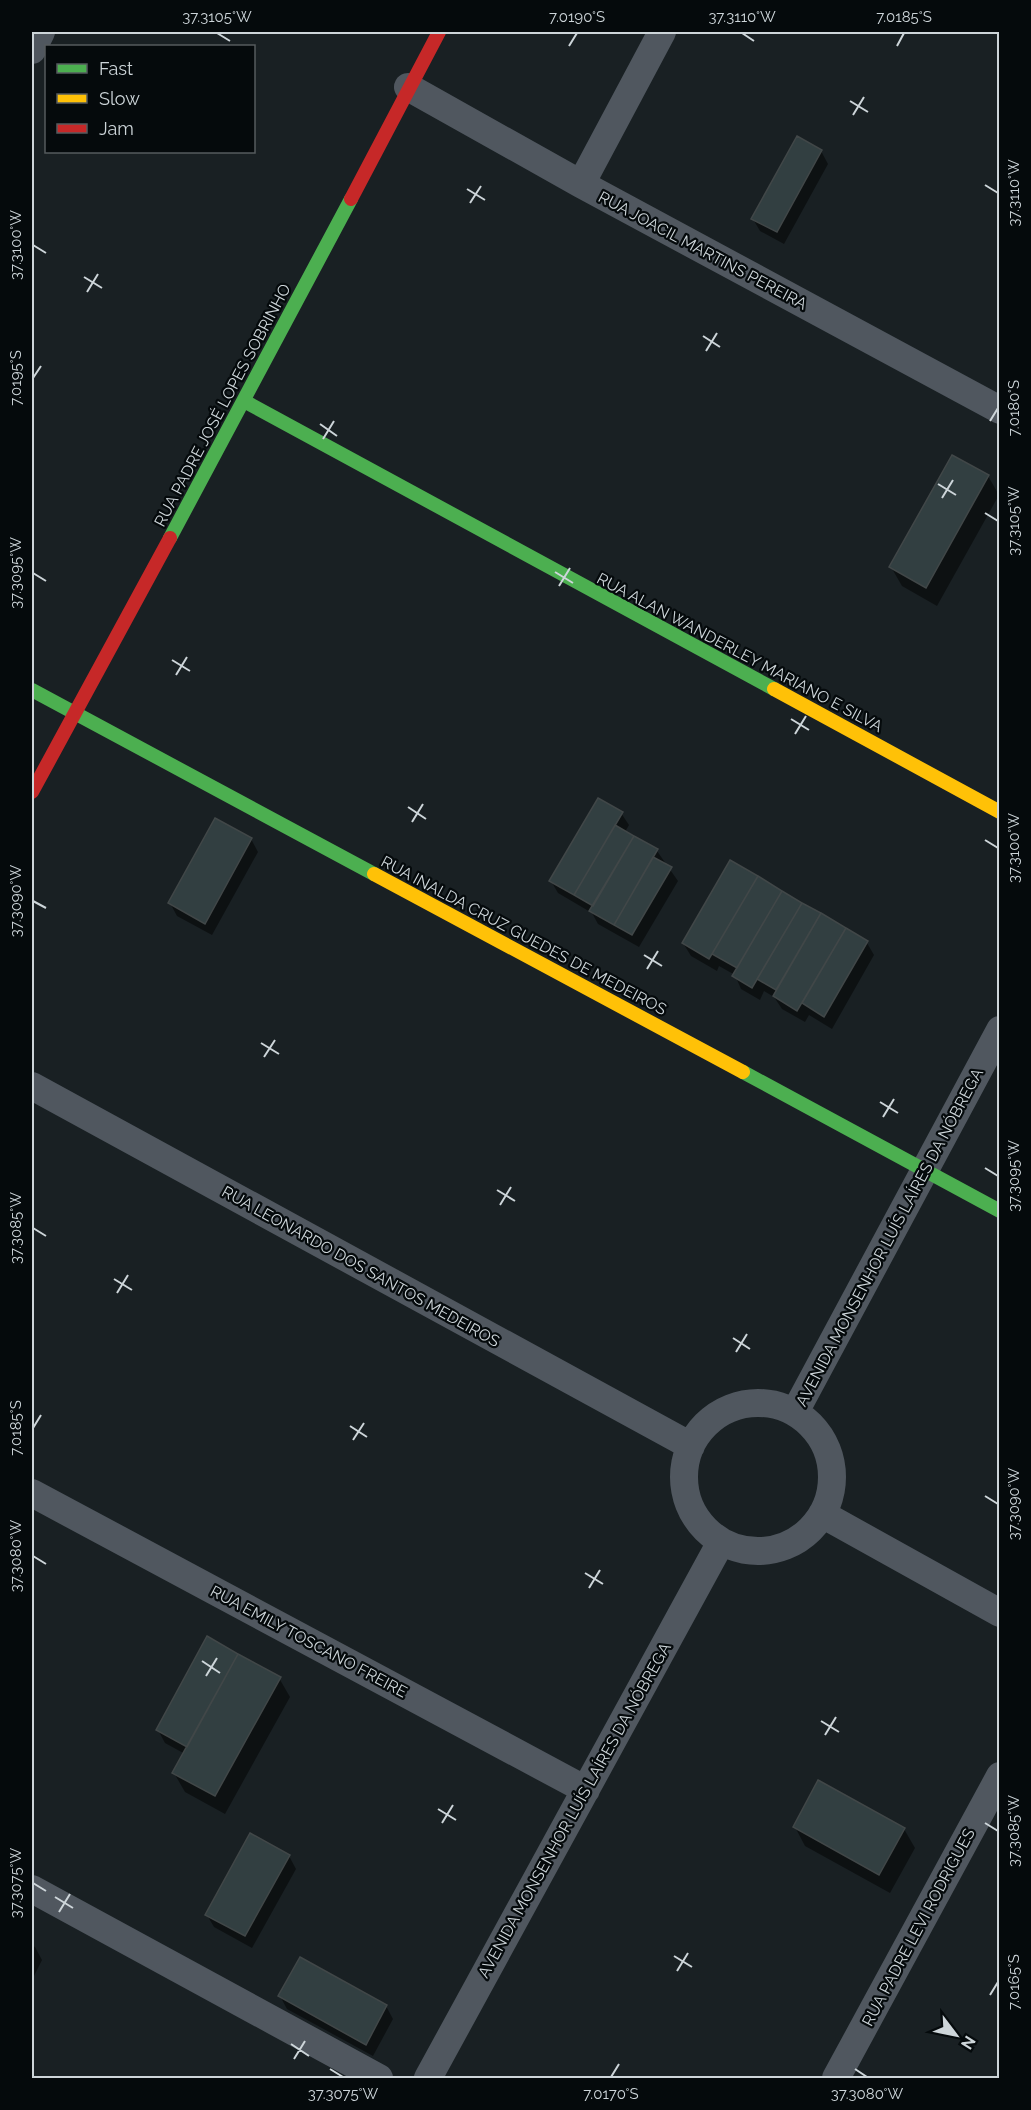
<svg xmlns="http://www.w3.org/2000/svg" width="1031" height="2110" viewBox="0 0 1031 2110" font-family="Raleway,sans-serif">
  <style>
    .shadow { fill: #0007 }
    .building { fill: #323f41; stroke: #414748; stroke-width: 1.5 }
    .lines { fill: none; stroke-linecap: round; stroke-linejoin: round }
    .street { stroke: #50575f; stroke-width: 28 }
    .fast { stroke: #4caf50; stroke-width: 14 }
    .slow { stroke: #ffc107; stroke-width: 14 }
    .jam { stroke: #c62828; stroke-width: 14 }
    .ticks { fill: none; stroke: #cdd5d9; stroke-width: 2 }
    .labels { text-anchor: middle; stroke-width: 4.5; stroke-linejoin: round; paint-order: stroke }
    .street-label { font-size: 16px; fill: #cdd5d9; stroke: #050a0c }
    .neatline { fill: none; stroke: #cdd5d9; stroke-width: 2 }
    .ticks-label { font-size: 15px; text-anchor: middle; fill: #cdd5d9 }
  </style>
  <rect width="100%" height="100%" fill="#192023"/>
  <path class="shadow" d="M821,151L828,164L784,244L760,231L753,219Z
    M988,476L999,495L937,606L902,586L891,567Z
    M621,813L629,825L625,832L657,851L678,881L639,947L598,924L592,913L558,893L551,881Z
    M251,839L258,852L212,935L177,916L170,903Z
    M730,862L867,943L874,955L832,1029L809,1015L805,1022L782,1009L774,997L764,991L760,1000L741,989L735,975L719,966L717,971L691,956L683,943Z
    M279,1678L290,1697L225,1814L185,1792L174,1773L185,1754L165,1743L158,1730Z
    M795,1827L904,1829L915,1848L890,1893L805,1846Z
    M289,1856L296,1869L252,1948L214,1927L207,1915Z
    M32,1945L35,1947L42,1960L32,1980Z
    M280,1996L386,2006L393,2019L373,2056L287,2009Z"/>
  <path class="building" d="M797,136L822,150L777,232L751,219Z
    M952,455L989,475L926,588L889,567Z
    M598,798L623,812L574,895L549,881Z
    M215,818L252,838L205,924L168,903Z
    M615,825L634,836L593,906L574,895Z
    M634,836L658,849L614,925L589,911Z
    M653,857L672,867L632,935L614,925Z
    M730,860L758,876L709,959L682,943Z
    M758,876L782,891L737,968L712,954Z
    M782,891L802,903L752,988L732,976Z
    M802,903L821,913L776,990L757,979Z
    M821,913L846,928L797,1011L773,996Z
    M846,928L868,941L824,1017L802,1003Z
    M207,1636L238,1654L187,1747L156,1730Z
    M238,1654L281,1677L215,1796L172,1773Z
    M818,1780L905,1828L879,1875L793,1827Z
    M250,1833L290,1855L245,1936L205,1915Z
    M300,1957L387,2005L366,2045L278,1996Z"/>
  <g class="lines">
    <path class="street" d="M32,50L41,32
      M408,87L581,184L1000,410
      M581,184L662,32
      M32,1086L691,1446
      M684 1477a74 74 0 1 1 148 0a74 74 0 1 1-148 0Z
      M795,1412L1000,1030
      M32,1493L586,1790
      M822,1514L1000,1613
      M32,1889L379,2078
      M428,2078L721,1542
      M836,2078L1000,1776"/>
    <path class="fast" d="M244,401L774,689
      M170,538L351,199
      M32,690L374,874
      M743,1072L1000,1211"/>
    <path class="slow" d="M774,689L1000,812
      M374,874L743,1072"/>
    <path class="jam" d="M351,199L439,32
      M32,792L170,538"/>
  </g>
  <path class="ticks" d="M217,33L230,41M742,33L754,41M569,46L577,33M897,46L904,33M850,101L868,112M853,115L864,97M985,185L998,193M467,189L485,200M470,203L481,186M33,245L46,253M84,277L102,288M87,292L98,274M703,336L720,347M706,351L717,333M33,378L41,366M990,421L998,408M320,424L337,436M323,439L334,421M938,484L956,495M942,498L953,480M985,513L998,521M555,572L573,583M33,573L46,581M559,586L570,568M172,660L190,671M176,675L187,657M791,719L809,730M795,734L806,716M408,807L426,819M412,822L423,804M985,840L998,848M33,901L46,908M644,955L662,966M647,969L658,951M261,1043L279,1054M264,1057L275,1040M880,1102L898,1113M883,1117L894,1099M985,1168L998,1176M497,1190L515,1201M500,1205L511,1187M33,1228L46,1236M114,1279L132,1290M117,1293L128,1275M733,1338L750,1349M736,1352L747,1334M350,1426L367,1437M33,1428L41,1415M353,1440L364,1423M985,1496L998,1504M33,1556L46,1564M585,1573L603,1584M589,1588L600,1570M202,1661L220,1673M206,1676L217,1658M821,1721L839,1732M825,1735L836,1717M438,1809L456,1820M442,1823L453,1805M985,1823L998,1831M33,1883L46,1891M55,1897L73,1908M59,1912L70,1894M674,1956L692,1967M677,1971L688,1953M990,1995L998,1982M291,2044L309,2056M294,2059L305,2041M330,2069L343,2077M855,2069L867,2077M611,2077L619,2064"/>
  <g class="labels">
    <g class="street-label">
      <text transform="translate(703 250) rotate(28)" y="6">RUA JOACIL MARTINS PEREIRA</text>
      <text transform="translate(222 405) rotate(-62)" y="6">RUA PADRE JOSÉ LOPES SOBRINHO</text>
      <text transform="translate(740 652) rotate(28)" y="6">RUA ALAN WANDERLEY MARIANO E SILVA</text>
      <text transform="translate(524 935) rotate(28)" y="6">RUA INALDA CRUZ GUEDES DE MEDEIROS</text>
      <text transform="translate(889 1237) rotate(-62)" y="6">AVENIDA MONSENHOR LUÍS LAÍRES DA NÓBREGA</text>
      <text transform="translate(361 1266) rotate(29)" y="6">RUA LEONARDO DOS SANTOS MEDEIROS</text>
      <text transform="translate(309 1641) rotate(28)" y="6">RUA EMILY TOSCANO FREIRE</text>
      <text transform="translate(574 1810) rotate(-61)" y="6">AVENIDA MONSENHOR LUÍS LAÍRES DA NÓBREGA</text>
      <text transform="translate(918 1927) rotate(-62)" y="6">RUA PADRE LEVI RODRIGUES</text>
    </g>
  </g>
  <rect width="1031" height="2110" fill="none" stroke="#050a0c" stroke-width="66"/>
  <rect x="45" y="45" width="210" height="108" fill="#050a0c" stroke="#555b5e" stroke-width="1.5"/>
  <rect x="57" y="64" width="30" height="9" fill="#4caf50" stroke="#555b5e" stroke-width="1.5"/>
  <text x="99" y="75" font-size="18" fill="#cdd5d9">Fast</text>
  <rect x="57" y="94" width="30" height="9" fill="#ffc107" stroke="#555b5e" stroke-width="1.5"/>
  <text x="99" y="105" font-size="18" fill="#cdd5d9">Slow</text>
  <rect x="57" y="124" width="30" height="9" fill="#c62828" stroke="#555b5e" stroke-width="1.5"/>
  <text x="99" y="135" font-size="18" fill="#cdd5d9">Jam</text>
  <g transform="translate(956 2035) rotate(122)" stroke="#050a0c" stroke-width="4.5" paint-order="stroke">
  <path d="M0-4.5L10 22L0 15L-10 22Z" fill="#cdd5d9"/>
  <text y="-9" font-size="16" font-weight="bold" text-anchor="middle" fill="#cdd5d9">N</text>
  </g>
  <rect x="33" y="33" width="965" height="2044" class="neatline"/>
  <g class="ticks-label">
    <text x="217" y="22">37.3105°W</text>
    <text x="577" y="22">7.0190°S</text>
    <text x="742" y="22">37.3110°W</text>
    <text x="904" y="22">7.0185°S</text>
    <text transform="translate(1014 193) rotate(-90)" y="5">37.3110°W</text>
    <text transform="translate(16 245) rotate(-90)" y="5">37.3100°W</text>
    <text transform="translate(16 378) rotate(-90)" y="5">7.0195°S</text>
    <text transform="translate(1014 408) rotate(-90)" y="5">7.0180°S</text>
    <text transform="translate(1014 521) rotate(-90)" y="5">37.3105°W</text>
    <text transform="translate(16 573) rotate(-90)" y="5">37.3095°W</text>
    <text transform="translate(1014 848) rotate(-90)" y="5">37.3100°W</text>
    <text transform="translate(16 901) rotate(-90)" y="5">37.3090°W</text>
    <text transform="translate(1014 1176) rotate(-90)" y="5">37.3095°W</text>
    <text transform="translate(16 1228) rotate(-90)" y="5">37.3085°W</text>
    <text transform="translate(16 1428) rotate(-90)" y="5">7.0185°S</text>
    <text transform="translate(1014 1504) rotate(-90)" y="5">37.3090°W</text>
    <text transform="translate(16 1556) rotate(-90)" y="5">37.3080°W</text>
    <text transform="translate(1014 1831) rotate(-90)" y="5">37.3085°W</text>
    <text transform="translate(16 1883) rotate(-90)" y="5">37.3075°W</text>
    <text transform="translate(1014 1982) rotate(-90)" y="5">7.0165°S</text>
    <text x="343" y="2099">37.3075°W</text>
    <text x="611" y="2099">7.0170°S</text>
    <text x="867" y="2099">37.3080°W</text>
  </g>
</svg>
